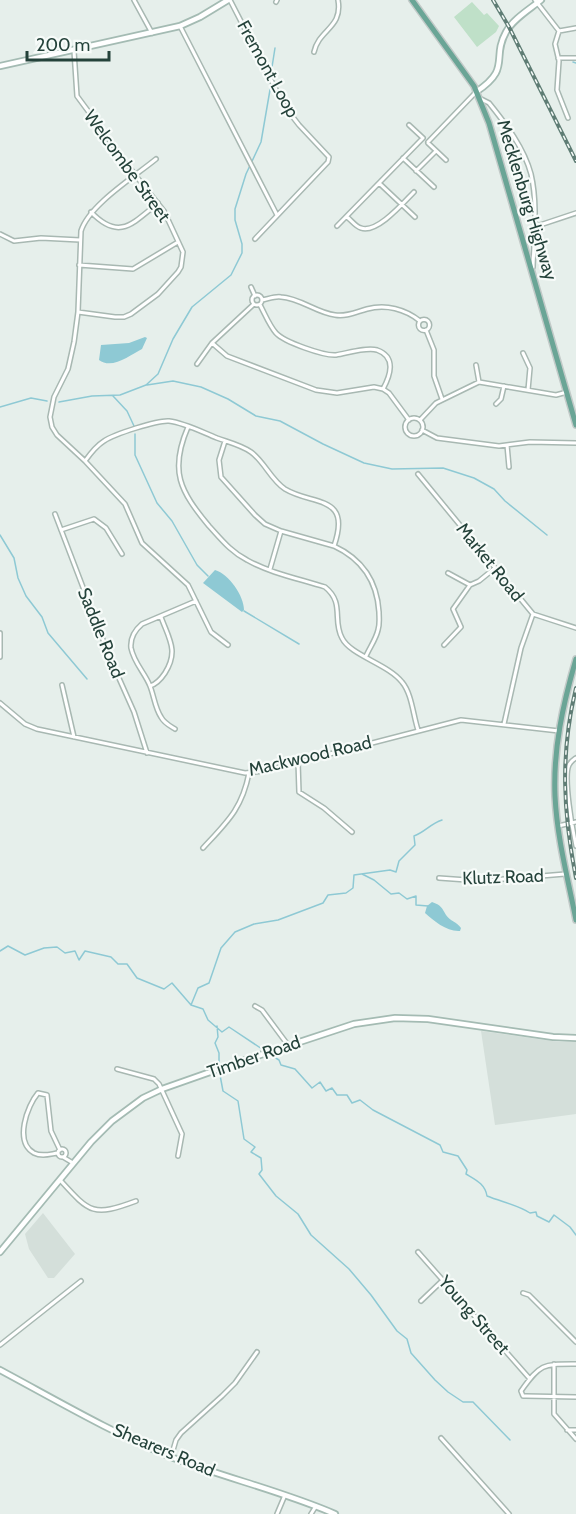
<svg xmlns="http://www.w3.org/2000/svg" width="576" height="1514" viewBox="0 0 576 1514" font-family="Cabin,sans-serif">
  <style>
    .built { fill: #d4dfda }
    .green { fill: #bfe0c8 }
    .water { fill: #8ec9d4 }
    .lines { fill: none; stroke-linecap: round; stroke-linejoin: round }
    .stream { stroke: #8ec9d4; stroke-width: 1.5 }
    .street-casing { stroke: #a8b8b2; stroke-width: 6 }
    .secondary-casing { stroke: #a4bbb3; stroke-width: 8 }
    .primary-casing { stroke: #c2cac8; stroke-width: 8 }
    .street { stroke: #fff; stroke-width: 3 }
    .secondary { stroke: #fff; stroke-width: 4.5 }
    .primary { stroke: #6aa596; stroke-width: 5 }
    .rail-casing { stroke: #5f7d75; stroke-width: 4 }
    .rail { stroke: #f7fbf9; stroke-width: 1.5; stroke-dasharray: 4.5; stroke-linecap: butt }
    .labels { text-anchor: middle; stroke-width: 4.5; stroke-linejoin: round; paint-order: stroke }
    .street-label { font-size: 18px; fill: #24423a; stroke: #f7fbf9 }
  </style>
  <rect width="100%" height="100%" fill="#e6efeb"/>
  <path class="built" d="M481,1031L559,1042H576V1114L495,1125Z
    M43,1213L75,1254L54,1278H48L29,1249L25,1234Z"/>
  <path class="green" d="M472,2L484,15L487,13L499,26L496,32L477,47L454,17Z"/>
  <path class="water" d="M145,337L147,338L142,349C130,355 112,370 99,360L101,345L129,343Z
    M215,570C229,574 244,596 244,610L242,612L203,583Z
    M432,902C441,905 442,908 446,915C450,921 457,922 461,928L460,931C447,932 434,921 425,913L427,906Z"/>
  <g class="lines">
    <path class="stream" d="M573,62L576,63
      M272,79V67L275,48
      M147,385L173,381L201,387L228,399L256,416L280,421L323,444L364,463L392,469L443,468L474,478L494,489L505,501L547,535
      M113,396L127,411L134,426
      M59,402L92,396L120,395L146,385L158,374L173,339L192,307L231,275L242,253V244L235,220V209L246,174L261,142L271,84
      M0,407L31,398L47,401
      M135,434V455L157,503L172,521L197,565L208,576
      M0,535L14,558L18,578L26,596L42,617L48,633L87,679
      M244,611L299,644
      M362,874L374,880L391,894L399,893L407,899L416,896V905L428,906
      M0,951L8,946L25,955L44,948L57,947L65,953L75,951L79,960L85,951L111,957L118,964H127L137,978L164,989L172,983L191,1005L203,1009L208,1020L222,1032L229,1027L265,1051
      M191,1005L198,988L209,983L221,948L235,932L254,924L278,920L323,903L328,895L346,893L353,888L354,875L390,870L396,872L399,861L415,845L414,836C425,832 430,824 442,820
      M217,1026L218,1037L215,1043L219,1053V1063
      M269,1054L279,1060L281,1065L295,1069L312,1088L320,1082L326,1091L332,1088L337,1095H347L352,1103L360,1100L373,1110L440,1145L443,1152L458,1156L467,1170L466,1174C476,1180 485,1184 487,1196C502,1202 518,1205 530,1213L536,1212L537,1216L549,1222L554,1215L570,1227L576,1235
      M220,1075L223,1091L238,1101L244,1139L255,1147L251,1152L261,1158L262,1170L259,1174L276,1196L298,1214L311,1235L349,1269L371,1295L397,1331L407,1339L411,1353L435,1380L448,1392L463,1402H473L510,1440"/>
    <defs>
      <path id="street" d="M134,0L152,33
        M230,0L285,107L299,125L329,157L328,162L255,239
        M535,0L559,31L555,44L559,61L557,90L568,118
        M276,2L277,0
        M180,26L277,215
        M559,31L576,28
        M74,51L77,96L136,176L164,211L183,252L181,267L178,272L158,294L131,314L124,317H115L78,312
        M314,52C319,29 343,28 338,0
        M558,58H576
        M481,99L489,103C506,124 524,148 531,174C538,204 534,237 533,267
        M409,125L423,138
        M428,142L476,92
        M428,143L446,160
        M403,158L434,187
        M156,159C134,177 89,205 81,231L78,312L74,342L68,369L54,397L50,417L52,427L57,435L85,461L125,504L142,543L188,585L211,632L228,645
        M416,171L436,151
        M379,183L415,217
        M91,212C119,241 132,224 158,203
        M347,217C351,220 356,227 361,228C377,234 404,202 414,192
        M337,226L423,138
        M534,227L576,213
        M0,234L14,241L41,238L80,240
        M79,265L133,269L178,242
        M251,287L255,296
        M252 300a5 5 0 1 1 10 0a5 5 0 1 1-10 0Z
        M262,300C268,299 275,296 281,297C300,298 317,313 335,315C346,317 356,312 367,309C386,304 405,309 420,321
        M260,305C265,314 269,325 276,333C284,342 324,356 336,355C348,353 366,347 377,350C397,357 390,376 383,389
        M418.5 325a5.5 5.5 0 1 1 11 0a5.5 5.5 0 1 1-11 0Z
        M426,330L434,350V376L442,399
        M212,343L227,356L316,390L337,393L374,387L383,389L389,393L409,420
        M523,353L530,368L528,390
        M197,364L212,343L254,304
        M476,365L479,382
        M496,404L501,399L504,386
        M405 427a9 9 0 1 1 18 0a9 9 0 1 1-18 0Z
        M420,420L436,403L479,382L556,395L567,392
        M188,427C169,471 180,491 209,526C221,539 231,552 247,560C270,573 300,579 325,587C345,603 332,620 342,638C350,655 388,664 402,682C412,694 413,715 418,730
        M422,430L437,438L499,446L530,442L576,443
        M507,445L509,467
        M85,461C90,454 96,446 104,441C114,434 158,420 169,421C185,423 202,432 217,438C228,442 241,445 251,452C264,461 271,480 285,489C313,506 352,494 334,546L281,531L265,524L255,515L221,477L219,460L225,441
        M418,474L533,614L576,628
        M55,514L110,658L134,712L147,753
        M61,530L94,519L106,528L122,554
        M334,546C362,559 377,580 379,612C379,618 380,624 378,630C376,639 370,647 366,656
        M270,569L281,531
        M448,573L470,585
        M0,633V657
        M444,645L461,627L453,609L470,585L479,581L495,568
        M62,685L74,737
        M150,686C157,684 161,679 165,673C179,651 169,639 161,617
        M0,703L25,724L37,729L245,773L264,771L461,720L559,731
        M504,724L521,648L533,614
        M175,729C170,726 164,723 161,717C155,708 154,696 150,686C145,673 134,663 131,648C130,638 135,630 142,624L196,601
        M576,758C573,760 571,761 569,765C563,777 573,832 576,846
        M298,762L299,792L324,808L352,832
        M558,826L576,822
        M203,848C227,822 242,809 249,773
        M439,878L481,881L565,874
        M255,1006L262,1010L288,1045
        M117,1069L154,1079L159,1084L182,1134L178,1156
        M58 1153a4 4 0 1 1 8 0a4 4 0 1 1-8 0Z
        M58,1153C50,1154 42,1157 34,1153C14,1142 27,1106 38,1093L47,1095L51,1131L60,1150
        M63,1157L73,1163
        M60,1180C90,1213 93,1217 136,1201
        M418,1252L530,1379
        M523,1293L529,1295L576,1342
        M421,1301L443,1280
        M0,1345L81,1281
        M554,1364V1414L576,1439
        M576,1364C543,1364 541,1363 521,1391L523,1396H526L576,1397
        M567,1430H576
        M441,1438L509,1514
        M171,1457L176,1440L181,1433L222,1396L235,1383L257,1352
        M277,1514L285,1495
        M311,1514L316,1506"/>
      <path id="secondary" d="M0,66L180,26L200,17L228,0
        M476,92C512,68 491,59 506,32C513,19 530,9 541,0
        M0,1252L91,1142L112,1121L143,1098L162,1089L233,1064L354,1024L395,1018L428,1019L553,1037L576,1038
        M0,1370C56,1400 112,1433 171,1457C225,1478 282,1491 335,1514"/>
      <path id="primary" d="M412,0L474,86L489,123L576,425
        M576,659C563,704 553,749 555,796C557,838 568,879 576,920"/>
    </defs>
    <use href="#street" class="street-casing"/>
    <use href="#secondary" class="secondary-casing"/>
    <use href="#primary" class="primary-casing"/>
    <use href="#street" class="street"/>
    <use href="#secondary" class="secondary"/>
    <use href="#primary" class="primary"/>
    <defs>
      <path id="rail" d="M493,0L509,27L576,161
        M576,688C560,754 563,812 576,878"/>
    </defs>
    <use href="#rail" class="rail-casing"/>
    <use href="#rail" class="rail"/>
  </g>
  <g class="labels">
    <g class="street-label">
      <text transform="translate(268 69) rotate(61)" y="6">Fremont Loop</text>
      <text transform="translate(127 166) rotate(54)" y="6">Welcombe Street</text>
      <text transform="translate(527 200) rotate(73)" y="6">Mecklenburg Highway</text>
      <text transform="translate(490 562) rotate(51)" y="6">Market Road</text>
      <text transform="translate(101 633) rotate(68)" y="6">Saddle Road</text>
      <text transform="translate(310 756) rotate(-13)" y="6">Mackwood Road</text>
      <text transform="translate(503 877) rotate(-2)" y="6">Klutz Road</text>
      <text transform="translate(254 1057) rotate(-19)" y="6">Timber Road</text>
      <text transform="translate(474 1315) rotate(49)" y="6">Young Street</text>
      <text transform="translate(164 1450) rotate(23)" y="6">Shearers Road</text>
    </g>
  </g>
  <path d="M27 51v9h82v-9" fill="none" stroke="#24423a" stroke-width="3"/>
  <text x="36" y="51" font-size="18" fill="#24423a" stroke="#f7fbf9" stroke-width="4.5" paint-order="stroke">200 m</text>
</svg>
